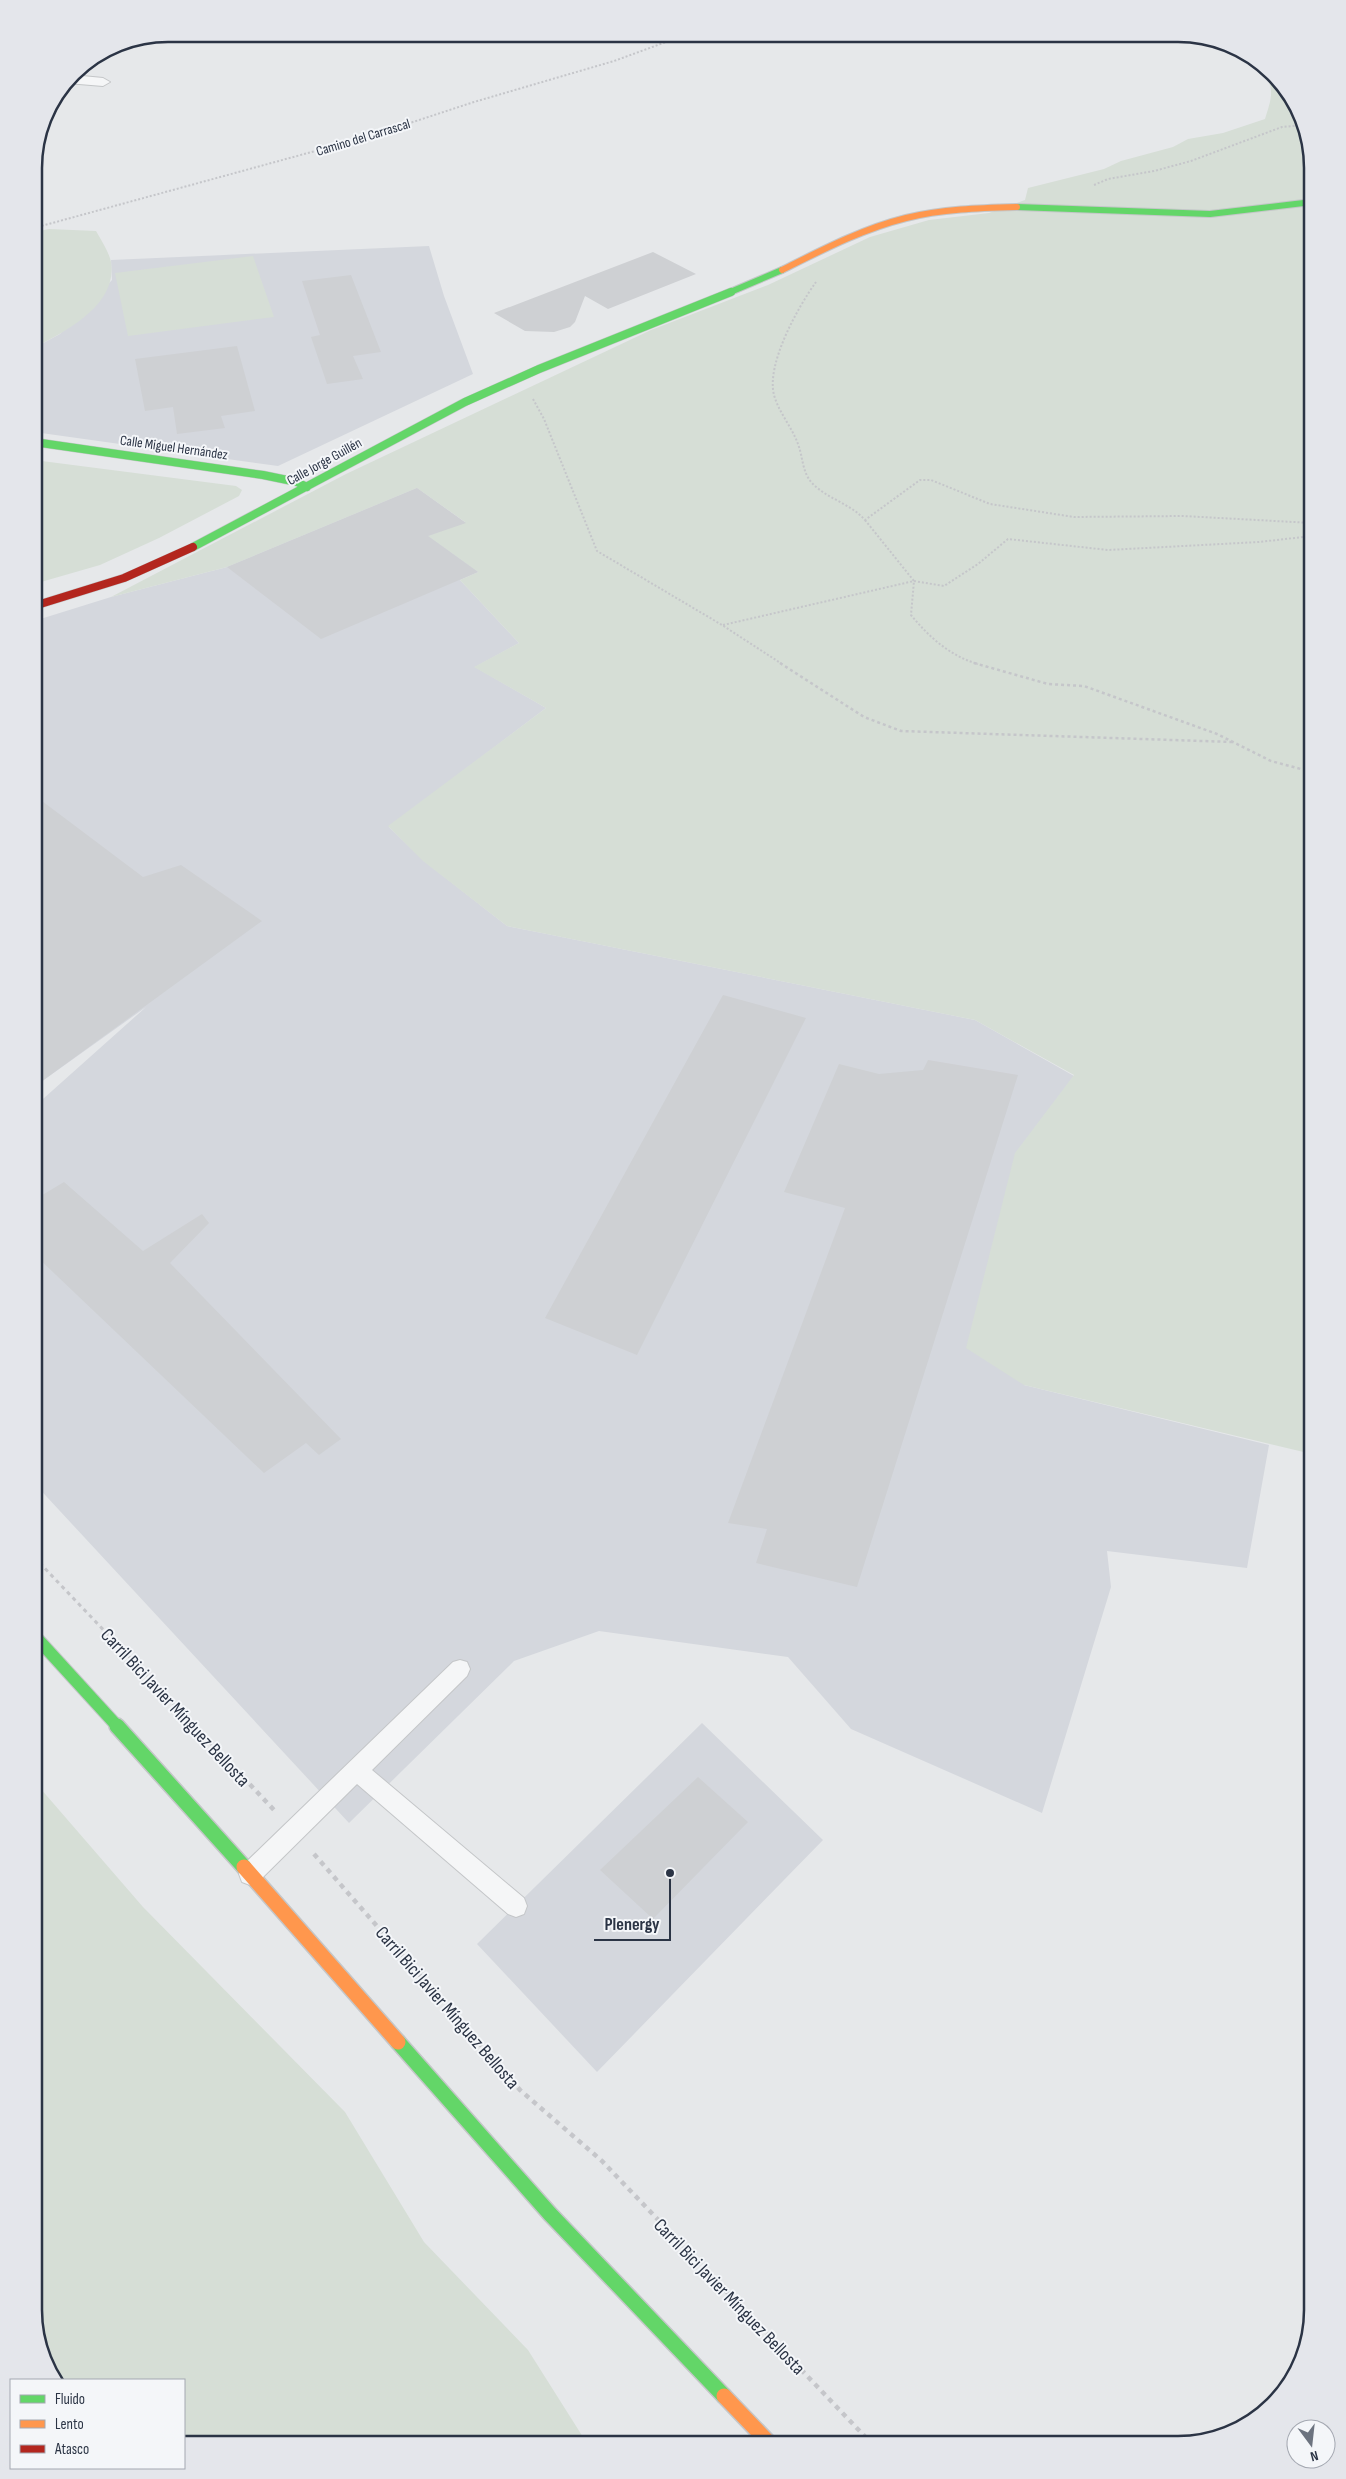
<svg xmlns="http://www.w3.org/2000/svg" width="1346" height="2479" viewBox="0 0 1346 2479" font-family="'Sofia Sans Condensed',sans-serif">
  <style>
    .built { fill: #d4d7dd }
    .green { fill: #d6ded6 }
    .building { fill: #ced0d3 }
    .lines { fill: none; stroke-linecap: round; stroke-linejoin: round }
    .lane-casing { stroke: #c4c6c8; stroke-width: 2 }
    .street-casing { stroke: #c4c6c8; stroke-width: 2 }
    .fast-far3-casing { stroke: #c4c6c8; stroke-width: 8 }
    .fast-far2-casing { stroke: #c4c6c8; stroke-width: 9 }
    .fast-far1-casing { stroke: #c4c6c8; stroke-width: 14 }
    .fast-casing { stroke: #c4c6c8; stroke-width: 18 }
    .slow-far1-casing { stroke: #c4c6c8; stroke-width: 8 }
    .slow-casing { stroke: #c4c6c8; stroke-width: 18 }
    .jam-casing { stroke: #c4c6c8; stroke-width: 9 }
    .path-far3 { stroke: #c5c6ca; stroke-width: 2; stroke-dasharray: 2 2; stroke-linecap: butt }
    .path-far2 { stroke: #c5c6ca; stroke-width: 2.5; stroke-dasharray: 3 3; stroke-linecap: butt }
    .path-far1 { stroke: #c5c6ca; stroke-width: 3; stroke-dasharray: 4 4; stroke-linecap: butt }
    .path { stroke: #c5c6ca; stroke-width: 4.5; stroke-dasharray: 5 5; stroke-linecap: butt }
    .lane { fill: #f5f6f7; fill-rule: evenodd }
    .street { fill: #f5f6f7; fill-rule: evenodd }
    .fast-far3 { stroke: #63d668; stroke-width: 6 }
    .fast-far2 { stroke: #63d668; stroke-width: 8 }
    .fast-far1 { stroke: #63d668; stroke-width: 12 }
    .fast { stroke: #63d668; stroke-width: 15 }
    .slow-far1 { stroke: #ff974d; stroke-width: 6 }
    .slow { stroke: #ff974d; stroke-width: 15 }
    .jam { stroke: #b3261e; stroke-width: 8 }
    .labels { text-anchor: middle; stroke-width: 4; stroke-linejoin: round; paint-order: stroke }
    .far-street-label { font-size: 14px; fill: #2b3445; stroke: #f4f6f9 }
    .near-street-label { font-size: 19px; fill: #2b3445; stroke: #f4f6f9 }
    .rim { fill: none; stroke: #2b3445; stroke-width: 2.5 }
    .leader { fill: none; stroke: #2b3445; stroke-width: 2 }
    .callout-dot { fill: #2b3445; stroke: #f4f6f9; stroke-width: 2 }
    .callout-label { font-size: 18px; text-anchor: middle; font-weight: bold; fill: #2b3445; stroke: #f4f6f9; stroke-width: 4; stroke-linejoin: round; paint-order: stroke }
  </style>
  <rect width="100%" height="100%" fill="#e6e8ea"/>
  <path class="built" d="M429,246L444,296L473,374L278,466L34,432V348L60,334L112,280L111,260Z
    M417,488L466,523L478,572L460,580L519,643L475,667L546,708L389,827L424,861L507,926L975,1020L1074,1076L1015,1154L1024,1385L1269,1445L1247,1568L1107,1551L1111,1587L1042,1813L851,1729L788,1657L599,1631L514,1661L349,1823L34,1483V1107L146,1007L34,1087V621L111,597L227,567Z
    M702,1723L823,1840L597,2072L477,1944Z"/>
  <path class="green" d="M1270,75L1302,117L1312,169V1454L1024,1385L966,1348L1015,1153L1074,1075L975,1020L507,926L423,861L388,826L546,708L474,667L519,643L460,580L478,572L428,536L465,522L417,488L227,567L111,597L346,474L651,330L768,285L870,237L929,220L989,213L1025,200L1028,188L1104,169L1121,161L1173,147L1188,139L1223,133L1265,119C1269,105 1277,88 1264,76Z
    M49,229L96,231C101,240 109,252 111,262C118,305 66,331 34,348V232Z
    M253,256L274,317L128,336L115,273Z
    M34,460L236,486L242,490L239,496L159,538L100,565L34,584Z
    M34,1781L143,1907L345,2112L424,2242L528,2350L588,2445H184V2380H59L44,2362L34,2310Z"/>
  <path class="building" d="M653,252L696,274L608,309L585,296L575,322L570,327L554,332L525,331L494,313Z
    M351,275L381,352L353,356L363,379L327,384L311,337L320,335L302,281Z
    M237,346L255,411L221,416L225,428L177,434L173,407L145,411L135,359Z
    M417,488L466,523L428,536L478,572L321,639L227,567Z
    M34,795L143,877L181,865L262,921L34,1087Z
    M723,995L806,1018L637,1355L545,1318Z
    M928,1060L1018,1075L857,1587L756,1563L767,1529L728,1523L845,1208L784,1192L839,1064L879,1074L923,1070Z
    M64,1182L143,1251L202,1214L209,1223L170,1263L341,1439L319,1455L306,1443L264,1473L34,1254V1200Z
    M698,1777L748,1822L653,1919L600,1870Z"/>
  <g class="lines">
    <defs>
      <path id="lane" d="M460,1660L467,1662L470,1669L467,1676L372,1770L524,1898L527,1906L524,1914L516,1917L508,1914L357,1784L258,1882L250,1885L242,1882L239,1874L242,1866L453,1662Z"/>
      <path id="street" d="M72,75L103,78L110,82L103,86L67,83Z"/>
      <path id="fast-far3" d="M1017,207L1210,214L1312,202
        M728,293L782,270"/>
      <path id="fast-far2" d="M34,442L263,475L297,482L307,487
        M193,547L465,402L539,369L731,292"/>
      <path id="fast-far1" d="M34,1635L118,1727"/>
      <path id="fast" d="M117,1726L244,1867
        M398,2042L550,2214L724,2396"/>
      <path id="slow-far1" d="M782,270C822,250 862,229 906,218C942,209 980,208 1017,207"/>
      <path id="slow" d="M244,1867L398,2042
        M724,2396L771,2445"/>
      <path id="jam" d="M34,606L124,578L193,547"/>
    </defs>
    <use href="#lane" class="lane-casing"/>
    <use href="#street" class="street-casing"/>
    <use href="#fast-far3" class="fast-far3-casing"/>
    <use href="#fast-far2" class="fast-far2-casing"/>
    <use href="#fast-far1" class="fast-far1-casing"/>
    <use href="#fast" class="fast-casing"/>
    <use href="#slow-far1" class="slow-far1-casing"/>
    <use href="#slow" class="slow-casing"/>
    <use href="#jam" class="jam-casing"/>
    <path class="path-far3" d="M1094,185L1108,179L1154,171L1191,161L1282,127L1304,125
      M34,228L370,136L474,102L614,61L688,34
      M816,282C798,307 766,364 774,395C779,413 792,427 798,444C803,457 802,472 812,483C827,499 850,503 865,520L920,480H931L990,504L1074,517L1183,516L1312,523
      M533,399L544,419L597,551L722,625L782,664
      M865,520L914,581L911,615C929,637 950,656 978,664
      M723,625L914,581L944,586L978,564L1008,539L1108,550L1259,542L1312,536"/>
    <path class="path-far2" d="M780,663L864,717L901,731L1233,742
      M974,663L1048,684L1084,686L1217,734L1271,761L1312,772"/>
    <path class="path-far1" d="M34,1557L196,1727"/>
    <path class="path" d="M195,1726L274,1810
      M314,1854L520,2090L602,2161L873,2445"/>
    <use href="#lane" class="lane"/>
    <use href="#street" class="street"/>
    <use href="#fast-far3" class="fast-far3"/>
    <use href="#fast-far2" class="fast-far2"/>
    <use href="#fast-far1" class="fast-far1"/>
    <use href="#fast" class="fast"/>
    <use href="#slow-far1" class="slow-far1"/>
    <use href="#slow" class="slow"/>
    <use href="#jam" class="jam"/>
  </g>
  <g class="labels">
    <g class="far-street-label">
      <text transform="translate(363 137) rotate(-17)" y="5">Camino del Carrascal</text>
      <text transform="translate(174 447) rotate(8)" y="5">Calle Miguel Hernández</text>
      <text transform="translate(324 461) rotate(-29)" y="5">Calle Jorge Guillén</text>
    </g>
    <g class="near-street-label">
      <text transform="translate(176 1707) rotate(47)" y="7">Carril Bici Javier Mínguez Bellosta</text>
      <text transform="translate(448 2007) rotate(49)" y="7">Carril Bici Javier Mínguez Bellosta</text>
      <text transform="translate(730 2296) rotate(46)" y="7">Carril Bici Javier Mínguez Bellosta</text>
    </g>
  </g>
  <path d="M0 0H1346V2479H0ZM168 42H1178A126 126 0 0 1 1304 168V2310A126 126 0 0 1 1178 2436H168A126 126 0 0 1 42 2310V168A126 126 0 0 1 168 42Z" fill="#e4e6eb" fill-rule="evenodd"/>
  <path class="rim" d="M168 42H1178A126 126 0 0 1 1304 168V2310A126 126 0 0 1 1178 2436H168A126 126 0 0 1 42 2310V168A126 126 0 0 1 168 42Z"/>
  <path class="leader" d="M670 1873L670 1940H594"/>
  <circle class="callout-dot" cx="670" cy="1873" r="5"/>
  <g class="callout-label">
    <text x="632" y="1930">Plenergy</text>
  </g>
  <rect x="10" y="2379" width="175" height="90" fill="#f4f6f9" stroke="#a4a8b1"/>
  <rect x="20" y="2395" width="25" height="8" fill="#63d668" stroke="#a4a8b1"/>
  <text x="55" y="2404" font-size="15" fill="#2b3445">Fluido</text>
  <rect x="20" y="2420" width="25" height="8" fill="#ff974d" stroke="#a4a8b1"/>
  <text x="55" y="2429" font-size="15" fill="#2b3445">Lento</text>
  <rect x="20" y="2445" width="25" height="8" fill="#b3261e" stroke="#a4a8b1"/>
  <text x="55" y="2454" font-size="15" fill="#2b3445">Atasco</text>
  <g transform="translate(1311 2444) rotate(165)"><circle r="24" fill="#f4f6f9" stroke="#a4a8b1"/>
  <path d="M0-4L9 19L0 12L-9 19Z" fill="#6c737f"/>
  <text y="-8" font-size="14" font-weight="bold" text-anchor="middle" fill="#2b3445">N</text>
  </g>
</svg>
